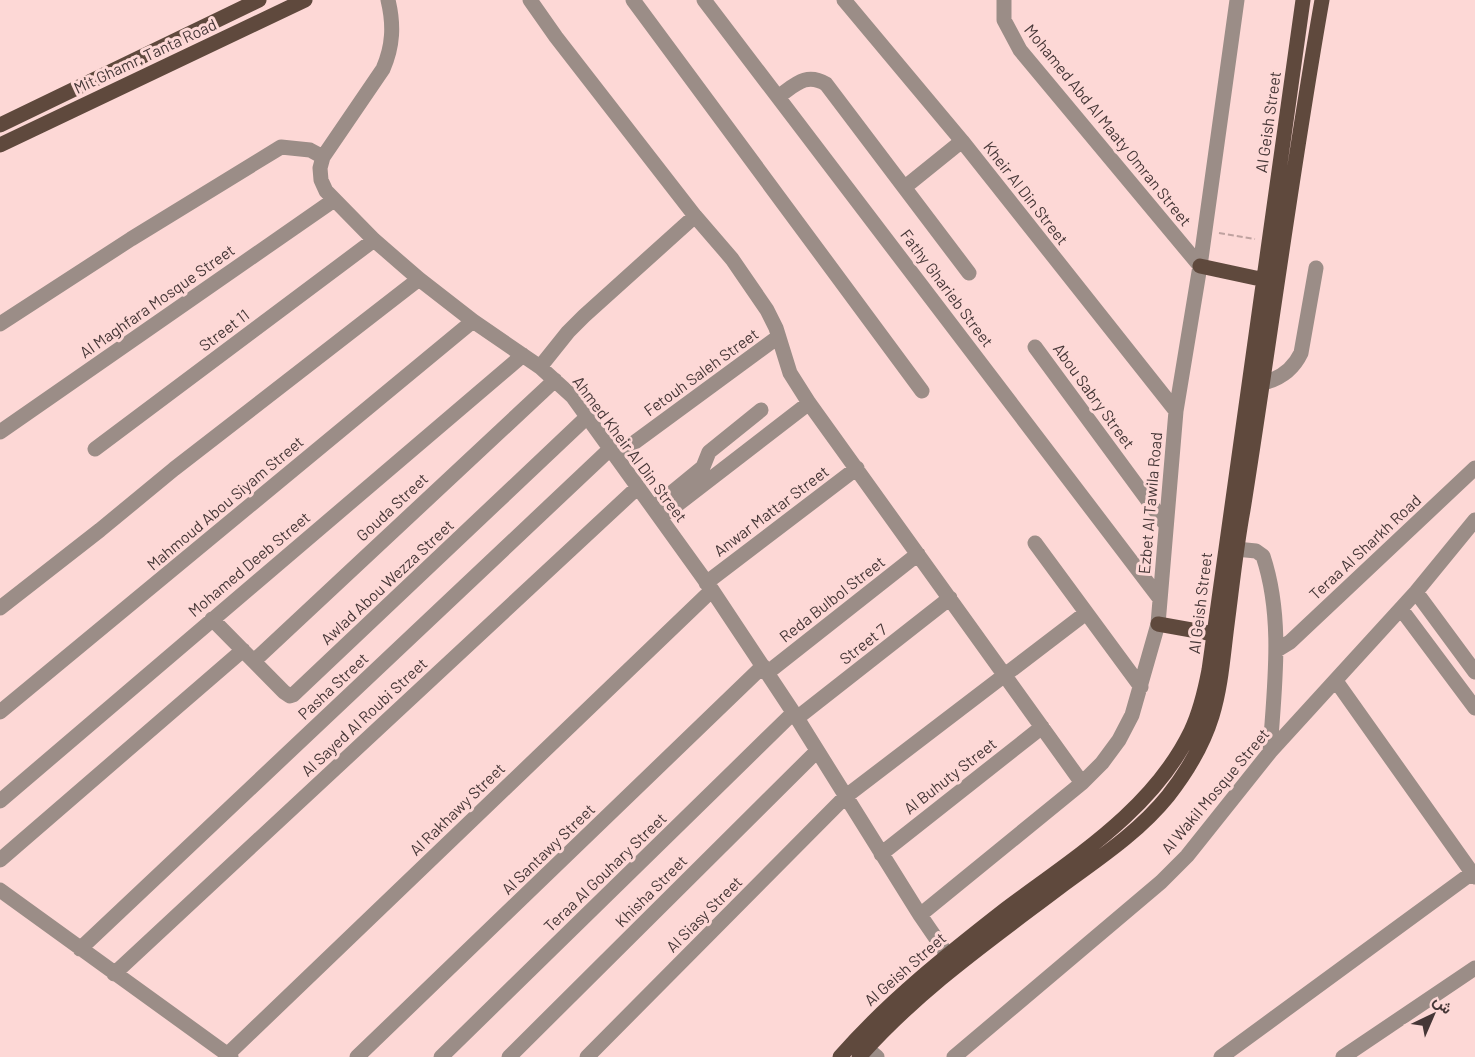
<svg xmlns="http://www.w3.org/2000/svg" width="1475" height="1057" viewBox="0 0 1475 1057" font-family="Barlow,Vazirmatn,sans-serif">
  <style>
    .lines { fill: none; stroke-linecap: round; stroke-linejoin: round }
    .path { stroke: #bfa2a0; stroke-width: 2; stroke-dasharray: 6 3; stroke-linecap: butt }
    .minor { stroke: #9b8d87; stroke-width: 15 }
    .major { stroke: #5f493d; stroke-width: 15 }
    .labels { text-anchor: middle; stroke-width: 6; stroke-linejoin: round; paint-order: stroke }
    .street-label { font-size: 16px; fill: #463737; stroke: #fdd8d6 }
  </style>
  <rect width="100%" height="100%" fill="#fdd8d6"/>
  <g class="lines">
    <path class="path" d="M1219,233L1255,239"/>
    <path class="minor" d="M388,0C394,25 393,46 383,69L323,157L320,168L321,180L326,191L374,240L419,279L473,321L540,367L573,397L712,590L797,718L920,915L955,966
      M530,0L556,37L695,216L732,259L767,310L776,328L790,373L809,403L1082,783
      M633,0L922,391
      M704,0L1160,599
      M844,0L962,141L1176,411
      M1004,0V20L1020,50L1200,266
      M779,96C795,85 806,72 826,84L969,273
      M905,187L962,141
      M0,324L131,239L281,147L310,150L323,157
      M1035,347L1166,525
      M540,367L568,332L584,316L695,216
      M1250,385C1273,383 1291,374 1301,353L1316,268
      M0,432L334,200
      M95,449L374,240
      M616,456L778,337
      M653,508L703,467L709,452L761,410
      M660,518L809,403
      M1035,543L1141,687
      M1236,549L1256,551L1263,556C1284,619 1274,688 1270,752
      M706,583L857,468
      M1416,592L1475,672
      M0,608L100,530L174,469L419,279
      M1401,609L1475,708
      M212,619L284,692L290,696L293,695L587,417
      M1277,650L1290,642L1475,468
      M254,661L555,380
      M767,673L918,554
      M1336,681L1475,877
      M0,712L473,321
      M797,718L950,598
      M0,801L523,355
      M881,854L1042,727
      M0,860L243,650
      M0,890L231,1057
      M920,915L1082,783L1102,763L1119,740L1132,715L1158,624L1176,411L1200,266L1237,0
      M80,949L610,449
      M114,974L638,487
      M858,1041L877,1057
      M227,1055L712,590
      M357,1057L763,666
      M441,1057L793,713
      M509,1057L817,751
      M587,1057L845,797L1086,613
      M954,1057L1161,882L1187,856L1270,752L1416,592L1475,520
      M1221,1057L1472,873
      M1343,1057L1475,968"/>
    <path class="major" d="M0,125L259,0
      M0,145L305,0
      M1200,266L1265,280
      M1158,624L1214,634
      M840,1057C889,1001 947,955 1006,909C1074,858 1153,810 1191,731C1200,712 1205,691 1209,670L1303,0
      M859,1057C917,991 990,940 1060,887C1098,859 1138,833 1168,796C1186,773 1203,745 1212,716C1221,687 1223,656 1227,625C1232,587 1236,548 1243,510C1270,340 1292,169 1322,0"/>
  </g>
  <g class="labels">
    <g class="street-label">
      <text transform="translate(145 56) rotate(-25)" y="6">Mit Ghamr, Tanta Road</text>
      <text transform="translate(1268 122) rotate(-82)" y="6">Al Geish Street</text>
      <text transform="translate(1108 125) rotate(51)" y="6">Mohamed Abd Al Maaty Omran Street</text>
      <text transform="translate(1026 193) rotate(52)" y="6">Kheir Al Din Street</text>
      <text transform="translate(947 288) rotate(53)" y="6">Fathy Gharieb Street</text>
      <text transform="translate(157 301) rotate(-35)" y="6">Al Maghfara Mosque Street</text>
      <text transform="translate(224 330) rotate(-37)" y="6">Street 11</text>
      <text transform="translate(701 372) rotate(-36)" y="6">Fetouh Saleh Street</text>
      <text transform="translate(1094 396) rotate(54)" y="6">Abou Sabry Street</text>
      <text transform="translate(630 449) rotate(53)" y="6">Ahmed Kheir Al Din Street</text>
      <text transform="translate(225 503) rotate(-40)" y="6">Mahmoud Abou Siyam Street</text>
      <text transform="translate(1150 503) rotate(-85)" y="6">Ezbet Al Tawila Road</text>
      <text transform="translate(392 507) rotate(-43)" y="6">Gouda Street</text>
      <text transform="translate(771 511) rotate(-37)" y="6">Anwar Mattar Street</text>
      <text transform="translate(1365 547) rotate(-43)" y="6">Teraa Al Sharkh Road</text>
      <text transform="translate(249 564) rotate(-40)" y="6">Mohamed Deeb Street</text>
      <text transform="translate(387 582) rotate(-43)" y="6">Awlad Abou Wezza Street</text>
      <text transform="translate(832 599) rotate(-38)" y="6">Reda Bulbol Street</text>
      <text transform="translate(1200 603) rotate(-83)" y="6">Al Geish Street</text>
      <text transform="translate(863 644) rotate(-38)" y="6">Street 7</text>
      <text transform="translate(333 686) rotate(-43)" y="6">Pasha Street</text>
      <text transform="translate(364 717) rotate(-43)" y="6">Al Sayed Al Roubi Street</text>
      <text transform="translate(950 776) rotate(-38)" y="6">Al Buhuty Street</text>
      <text transform="translate(1215 791) rotate(-50)" y="6">Al Wakil Mosque Street</text>
      <text transform="translate(457 809) rotate(-44)" y="6">Al Rakhawy Street</text>
      <text transform="translate(548 849) rotate(-44)" y="6">Al Santawy Street</text>
      <text transform="translate(605 872) rotate(-44)" y="6">Teraa Al Gouhary Street</text>
      <text transform="translate(651 891) rotate(-45)" y="6">Khisha Street</text>
      <text transform="translate(704 914) rotate(-45)" y="6">Al Siasy Street</text>
      <text transform="translate(905 969) rotate(-41)" y="6">Al Geish Street</text>
    </g>
  </g>
  <g transform="translate(1433 1015) rotate(44)" stroke="#fdd8d6" stroke-width="4.5" paint-order="stroke">
  <path d="M0-4.5L10 22L0 15L-10 22Z" fill="#463737"/>
  <text y="-9" font-size="16" font-weight="bold" text-anchor="middle" fill="#463737">ش</text>
  </g>
</svg>
